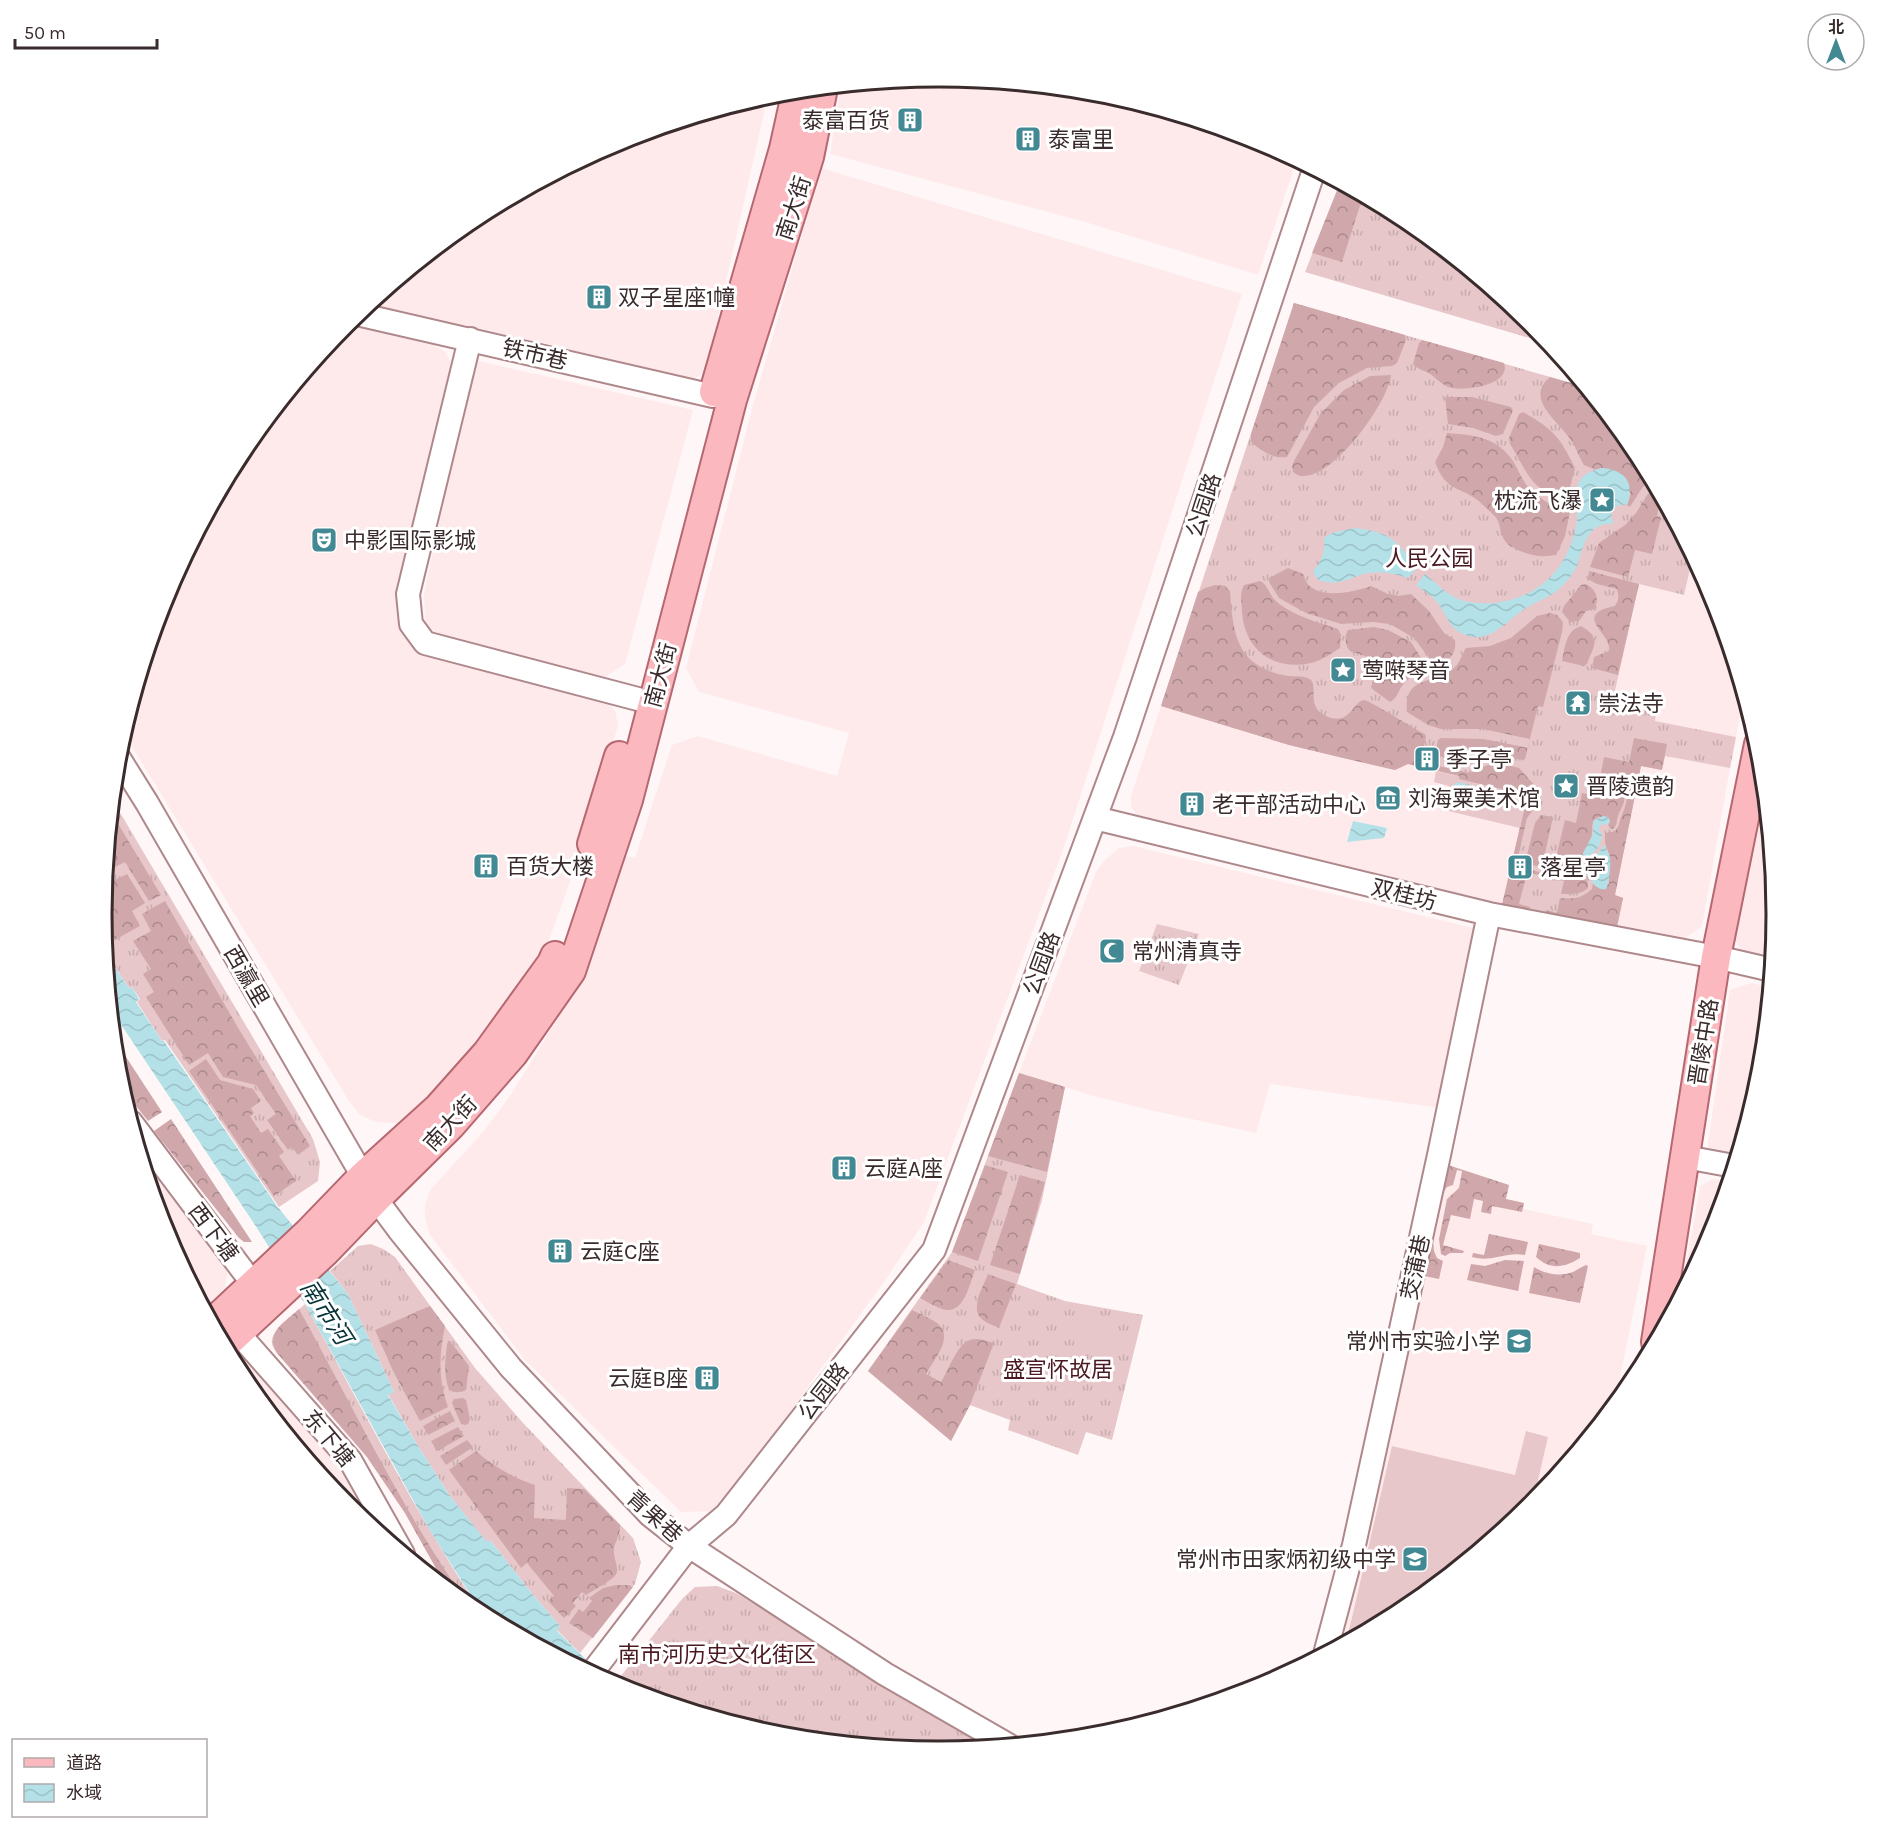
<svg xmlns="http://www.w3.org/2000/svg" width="1878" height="1829" viewBox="0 0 1878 1829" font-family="Karla,'Noto Sans SC',sans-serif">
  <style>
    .built { fill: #ffeaeb; fill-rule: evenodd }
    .grass { fill: url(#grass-tufts) }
    .forest { fill: url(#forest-crowns) }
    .garden { fill: #e7c7c9 }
    .water { fill: url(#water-waves) }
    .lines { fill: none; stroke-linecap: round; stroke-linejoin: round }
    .minor-casing { stroke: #ae888b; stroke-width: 26 }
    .major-casing { stroke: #b66870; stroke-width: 32 }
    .minor { stroke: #fff; stroke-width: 22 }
    .major { stroke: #fbb8bf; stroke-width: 28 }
    .labels { text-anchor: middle; stroke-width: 6; stroke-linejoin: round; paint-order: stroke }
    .poi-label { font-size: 22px; fill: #3a2b2c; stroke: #fff; text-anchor: start }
    .street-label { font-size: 22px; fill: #3a2b2c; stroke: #fff }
    .park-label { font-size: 22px; fill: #4a1820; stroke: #fff }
    .water-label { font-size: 24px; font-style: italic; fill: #073339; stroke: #fff }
    .rim { fill: none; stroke: #3a2b2c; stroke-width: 3 }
  </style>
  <defs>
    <pattern id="grass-tufts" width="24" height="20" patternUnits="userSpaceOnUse" patternTransform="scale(1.5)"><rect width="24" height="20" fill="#e7c7c9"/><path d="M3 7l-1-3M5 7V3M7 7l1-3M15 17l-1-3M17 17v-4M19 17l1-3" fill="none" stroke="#c7abad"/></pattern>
    <pattern id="forest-crowns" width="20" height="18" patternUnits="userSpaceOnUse" patternTransform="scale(1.5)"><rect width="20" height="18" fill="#d0a8ab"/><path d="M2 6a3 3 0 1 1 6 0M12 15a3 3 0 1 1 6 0" fill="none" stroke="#aa898b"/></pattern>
    <pattern id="water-waves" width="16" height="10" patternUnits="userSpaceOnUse" patternTransform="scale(1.5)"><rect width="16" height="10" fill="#b4e1e8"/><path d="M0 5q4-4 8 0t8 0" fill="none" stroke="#9cc1c7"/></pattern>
  </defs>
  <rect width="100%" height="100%" fill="#fff6f7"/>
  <path class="built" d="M939,77L1103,93L1260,140L1297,160L1258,275L1082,221L830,154L841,86Z
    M768,95L706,371L694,379L367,305L474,218L619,140Z
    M821,168L1242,294L1063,850L924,1222L884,1282L718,1511L681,1512L525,1360L430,1235L425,1219V1204L431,1189L483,1132L510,1096L585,974L623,856L635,858L672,745L698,736L837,776L849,733L699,692L686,668L753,405Z
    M345,324L433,344L445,352L453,366L400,602L403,634L425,656L608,703L615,711L618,725L587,835L542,959L462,1066L397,1123L375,1122L359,1114L349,1101L123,732L165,593L242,449Z
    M474,360L693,410L625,664L605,677L437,636L425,622L424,594Z
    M1693,556L1713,594L1744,696L1736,737L1654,721L1656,713L1611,704L1639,584L1684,595Z
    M1161,706L1289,745L1339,757L1408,764L1459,776L1526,802L1502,905L1146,821L1136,814L1131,806V796Z
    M1665,755L1730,768L1702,926L1682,940L1617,928L1615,896L1641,766Z
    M1764,782L1777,915L1773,957L1741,952L1732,932Z
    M1133,846L1478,929L1440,1108L1270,1084L1256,1133L1150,1110L1094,1096L1019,1073L1096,872L1104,861L1119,848ZM1199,934L1179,985L1139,971L1145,956Z
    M1751,983L1770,987L1761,1078L1737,1158L1707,1151L1730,990Z
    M136,1142L224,1257L227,1273L225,1288L204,1308L165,1235Z
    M1448,1165L1509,1185L1506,1199L1524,1203L1523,1209L1593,1224L1591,1234L1647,1246L1614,1406L1531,1507L1404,1611L1342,1645Z
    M1713,1179L1729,1182L1713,1236L1681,1294L1700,1186Z
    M237,1356L250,1362L342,1467L381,1536L346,1507L242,1380L231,1358Z"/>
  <path class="grass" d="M1340,183L1405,218L1532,322L1550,344L1305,272Z
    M1294,303L1585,387L1636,449L1693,556L1684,595L1639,584L1612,704L1656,713L1655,721L1736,737L1730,768L1665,756L1662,770L1641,766L1615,895L1623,898L1616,932L1502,905L1526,802L1458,779L1459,776L1408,764L1395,770L1339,757L1289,745L1161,706Z
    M112,799L313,1139L320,1162L318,1181L279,1207L165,1040L162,1041L137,1002L140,999L132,987L129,988L105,953L101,914Z
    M1157,924L1199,934L1179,985L1139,971Z
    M1019,1073L1065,1087L1042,1200L1017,1284L1065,1301L1143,1315L1112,1440L1086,1432L1078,1455L1008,1430L1010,1420L970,1405L951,1441L868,1371L952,1252Z
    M371,1244L383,1249L395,1257L475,1368L524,1424L633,1538L641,1562L635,1584L580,1653L557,1630L560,1626L534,1596L490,1540L487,1543L450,1496L418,1446L388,1394L394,1392L348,1294L330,1271L358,1246Z
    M305,1304C363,1410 418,1518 485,1618C470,1609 457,1599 446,1586L405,1513L367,1457L277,1353C274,1349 271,1345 272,1340C273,1329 297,1312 305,1304Z
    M717,1586L736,1593L994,1747L939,1752L775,1736L613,1686L682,1599L695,1587Z"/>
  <path class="forest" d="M1340,183L1363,196L1342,262L1312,253Z
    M1294,303L1405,335L1406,340L1397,363L1392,366L1367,368L1339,383L1314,407L1287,457C1273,459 1261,451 1251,442V434Z
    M1422,340L1504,363C1512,386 1463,392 1448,387C1441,384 1435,377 1429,373C1423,370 1417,369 1413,364L1419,343Z
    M1391,375C1388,403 1333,479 1302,476C1298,476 1296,474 1293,472L1292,466L1294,461L1321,413L1344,390L1370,376Z
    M1550,377L1585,387L1636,449L1652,479L1642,488L1630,507L1627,505L1631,494L1602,468L1596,470L1584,465C1579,457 1576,447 1571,440C1558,421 1524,399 1550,377Z
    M1445,397H1472L1511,407L1513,410L1503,434L1496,436L1473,428L1448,424Z
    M1523,412C1554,430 1559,436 1575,468L1570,487L1569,500L1565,501C1530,489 1528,473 1510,444L1509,438L1519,414Z
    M1447,433C1474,435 1497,437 1513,461C1519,471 1522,481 1530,489C1535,492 1540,498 1545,501C1553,506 1563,505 1570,512L1565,536L1556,555C1539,558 1527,555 1512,547C1500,540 1502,530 1497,519C1494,515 1488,510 1484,506C1463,484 1447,496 1435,462L1443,447Z
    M1656,487L1661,497L1657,516L1661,518L1652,554L1635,550L1628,577L1590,567L1599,543L1625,525L1636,513L1647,495Z
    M1288,568L1303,574C1303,575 1307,583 1307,583C1319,600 1355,592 1371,586L1388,594L1398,596L1411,594L1429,611L1444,633L1455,640C1457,655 1448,661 1436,667L1414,638L1390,624L1373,622L1341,624L1306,613L1279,598L1269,582V578Z
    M1589,571L1639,584L1618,675L1592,668L1594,657L1609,651C1613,634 1570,615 1615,606C1619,600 1619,596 1617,589L1597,584L1588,579Z
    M1260,581C1268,585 1269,594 1275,600C1288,614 1320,623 1338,629L1341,635L1340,648C1332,653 1321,661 1311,663C1274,671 1245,651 1242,612C1242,603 1239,593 1244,585Z
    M1586,584C1596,589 1600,599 1594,609L1586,611L1579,621L1570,622L1562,612L1564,606L1581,585Z
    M1215,585L1225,586L1230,591C1233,636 1237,667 1288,676C1296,677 1305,675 1311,680C1318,688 1306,707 1326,716C1350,727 1352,702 1364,700C1369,700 1416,730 1425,734L1426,737L1423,751L1418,750L1416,761L1469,773L1495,762L1519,768L1538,789L1533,810L1527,818L1518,857H1516L1513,869L1525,873L1527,869L1540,872V875L1527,873L1519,904L1530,907L1529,912L1502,905L1526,801L1501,789L1458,779L1459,776L1408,764L1395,770L1339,757L1289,745L1161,706L1198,592L1205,588Z
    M1550,613L1557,615L1563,622L1562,632L1543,707L1538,706L1525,759L1523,760L1495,754L1469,764L1439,756V755L1435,754L1438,740L1441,738L1484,739L1528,748L1530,739L1483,729H1441L1428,725L1407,712C1403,675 1434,685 1454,668C1460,663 1462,654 1466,648L1490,646L1511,638L1537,616Z
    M1581,626C1603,639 1593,646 1587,664L1584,666L1562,661C1565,647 1566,630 1581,626Z
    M1374,627L1388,630L1411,642L1427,667V670C1419,673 1411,676 1405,682C1398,689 1399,697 1390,702L1371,688L1373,679L1370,678L1372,669L1369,667L1371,658L1350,651C1345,646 1344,636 1348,630Z
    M1634,738L1667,744L1662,770L1641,766L1615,895L1623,898L1616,932L1545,915L1546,910L1557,913L1560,898C1574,899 1581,899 1592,889L1593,883L1595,886L1609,884C1608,875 1611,866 1610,858C1608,848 1604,848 1605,834L1609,832H1614C1620,826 1619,822 1622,815C1632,791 1628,779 1601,773L1604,757L1629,762Z
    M1600,776C1613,779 1627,787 1624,802C1623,807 1619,811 1618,816C1616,822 1618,824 1613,829L1610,828L1608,825L1610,821L1598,817C1597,818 1595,819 1594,820C1591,825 1593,833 1591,839C1588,849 1581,854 1581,866C1581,874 1589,878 1588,888C1580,895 1572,894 1561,894L1564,881L1551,878L1565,820L1576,823L1582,793L1595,796Z
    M111,812L161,895L149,901L125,862L107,871L105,869Z
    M1541,815L1553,817L1542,867L1528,864L1529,860L1526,859L1535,823Z
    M127,874L145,903L132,911L140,926L107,944C95,926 103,897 105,876L109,883Z
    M165,901L237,1026L310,1146L298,1155L292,1147L288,1150L267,1120L276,1114L256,1085L223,1077L208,1053L189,1065L146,997L154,992L143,974L151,969L133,941L151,931L142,914Z
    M113,1037L162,1112L148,1121L119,1085Z
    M206,1059L220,1080L253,1089L261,1101L251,1108L254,1113L250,1116L261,1133L268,1129L284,1152L279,1156L296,1181L274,1196L189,1071Z
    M1019,1073L1065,1087L1047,1172L988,1156Z
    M171,1119L252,1242H244L239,1238L154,1131Z
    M985,1165L1008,1172L978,1261L952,1252Z
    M1448,1165L1509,1185L1506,1199L1524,1203L1522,1212L1492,1206L1491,1214L1481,1212L1483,1201L1474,1199L1470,1219L1451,1215L1443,1245L1464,1251L1463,1253H1450L1445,1256L1441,1254L1439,1239L1447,1199L1459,1188L1462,1171L1457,1170L1453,1185L1447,1187L1442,1194L1433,1239L1434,1251L1437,1258L1443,1261L1439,1279L1424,1276Z
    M1020,1175L1045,1182L1020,1274L990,1265Z
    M1489,1234L1528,1242L1525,1255C1505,1251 1493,1263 1472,1257L1473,1253L1484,1255Z
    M1539,1244L1580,1253V1258C1564,1268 1550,1270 1536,1257Z
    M948,1260L975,1270C969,1285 964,1316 942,1309C934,1306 927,1302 920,1298Z
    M1505,1260L1524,1261L1518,1291L1467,1280L1471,1264L1485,1266Z
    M1586,1265L1588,1266L1580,1303L1529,1293L1534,1267C1545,1274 1560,1277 1573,1272C1577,1270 1581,1267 1586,1265Z
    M988,1274L1016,1284L999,1328C993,1325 983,1322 979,1316C972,1304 984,1285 988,1274Z
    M430,1306L445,1326C439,1356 438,1378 448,1407L420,1421L393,1371L375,1330Z
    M299,1309C354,1409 404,1514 470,1607L469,1608L453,1595L446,1586L405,1513L367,1457L277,1353C265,1332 284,1323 299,1309Z
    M912,1310C920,1314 930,1318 937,1323C955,1336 934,1360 926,1374L941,1382C948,1371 957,1344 970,1340C977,1337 987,1341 994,1343L970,1405L951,1441L868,1371Z
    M448,1341H450L469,1366L466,1390C461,1393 454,1393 449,1390C443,1374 445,1357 448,1341Z
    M463,1398L466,1400L470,1419L468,1424L465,1425L461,1424L452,1403L454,1399Z
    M450,1411L455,1421L428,1435L423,1426Z
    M458,1427L464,1436L437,1451L431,1441Z
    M467,1440L473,1447L446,1465L440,1456Z
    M476,1451C494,1467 512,1477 535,1485L534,1518L566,1520L567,1488L584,1489L620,1525C621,1533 616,1540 614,1548C613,1557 618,1565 617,1572C616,1579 592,1591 586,1595L582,1592L573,1603L576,1606L564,1618L548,1601L554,1596L527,1563L521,1568L449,1470Z
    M616,1585H629L633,1587L593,1638L569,1623L579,1609L583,1612L592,1601L589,1598L603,1588Z"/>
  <path class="garden" d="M1436,771L1459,776V779L1501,789L1526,802L1520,828L1444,810L1449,786L1434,782Z
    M1081,1321L1123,1333L1115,1359L1073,1346Z
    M1526,1431L1548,1437L1532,1506L1508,1526L1498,1524L1495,1537L1404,1611L1346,1643L1392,1446L1515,1475Z"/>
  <path class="water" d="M1602,468C1625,470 1635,482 1627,505C1615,503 1607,512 1614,523C1607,524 1598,525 1593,530C1583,539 1581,556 1576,568C1573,574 1567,581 1562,586C1551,598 1536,601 1523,610C1505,622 1488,646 1463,634C1450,628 1447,617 1440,606C1435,597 1424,591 1416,585L1425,574C1435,582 1446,594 1458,599C1469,603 1483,604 1495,603C1539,597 1566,571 1576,527C1579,513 1574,494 1579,482C1584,473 1593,470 1602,468Z
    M1354,528C1391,532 1396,540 1417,568L1408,578C1396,574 1383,571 1369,573C1350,576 1337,589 1317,579L1313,571C1322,561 1325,552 1324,538L1332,533Z
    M1459,782L1488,790L1491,795L1489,802L1483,804L1464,800L1462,796L1451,794L1454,784Z
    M1603,816L1608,817L1610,821L1608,825L1604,824L1600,826L1599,830L1602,834C1600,852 1594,851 1582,862L1583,853L1592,836L1594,820Z
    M1353,821L1387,828L1384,838L1347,842Z
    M1604,844C1606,849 1609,853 1610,858C1611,864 1609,884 1606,889C1594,891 1590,877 1585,868C1587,860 1599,856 1604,844Z
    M105,954L129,988L132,987L139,999L136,1002L162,1041H164L277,1206L348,1294L394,1392L388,1395L418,1446L450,1496L487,1542L490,1540L534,1596L560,1626L557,1631L613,1686L485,1618L429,1529L305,1304L255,1225L110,1008Z"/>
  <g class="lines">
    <defs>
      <path id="minor" d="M357,314L713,396
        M470,339L408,594L411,624L425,643L653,703
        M117,755L147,803L376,1199L399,1230L511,1368L650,1515L689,1546L885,1674L1010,1746
        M1095,818L1489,914L1716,957L1772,970
        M131,1122L253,1284
        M1685,1157L1734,1166
        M238,1333L350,1460L403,1554
        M1325,1654L1354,1545L1439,1155L1489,914
        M591,1674L689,1546L726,1515L934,1250L1125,737L1314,170"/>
      <path id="major" d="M714,392L784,149L797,90
        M592,844L619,756
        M212,1323L308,1233L363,1176L439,1107L487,1053L552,963L555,956
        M1656,1342L1716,957L1759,744
        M224,1346L326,1251L376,1199L451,1125L513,1054L571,971L628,800L732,400L809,157L823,88"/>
    </defs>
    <use href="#minor" class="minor-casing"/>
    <use href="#major" class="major-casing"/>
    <use href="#minor" class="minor"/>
    <use href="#major" class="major"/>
  </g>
  <defs>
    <symbol id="building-square" viewBox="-11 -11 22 22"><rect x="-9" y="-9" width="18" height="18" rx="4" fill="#438994" stroke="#fff"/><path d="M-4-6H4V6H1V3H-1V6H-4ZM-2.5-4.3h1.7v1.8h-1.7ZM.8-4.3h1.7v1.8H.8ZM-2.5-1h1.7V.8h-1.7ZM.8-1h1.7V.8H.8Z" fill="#fff"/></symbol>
    <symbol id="sight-square" viewBox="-11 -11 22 22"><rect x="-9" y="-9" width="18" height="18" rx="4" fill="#438994" stroke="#fff"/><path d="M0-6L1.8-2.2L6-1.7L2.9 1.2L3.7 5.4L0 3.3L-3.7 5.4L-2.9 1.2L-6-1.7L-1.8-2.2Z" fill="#fff"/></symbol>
    <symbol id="theatre-square" viewBox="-11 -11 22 22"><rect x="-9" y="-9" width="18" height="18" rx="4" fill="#438994" stroke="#fff"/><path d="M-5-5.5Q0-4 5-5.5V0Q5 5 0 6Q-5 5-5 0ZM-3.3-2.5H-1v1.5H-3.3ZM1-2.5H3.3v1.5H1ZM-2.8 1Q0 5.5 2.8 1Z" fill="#fff"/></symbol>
    <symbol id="temple-square" viewBox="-11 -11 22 22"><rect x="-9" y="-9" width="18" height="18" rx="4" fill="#438994" stroke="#fff"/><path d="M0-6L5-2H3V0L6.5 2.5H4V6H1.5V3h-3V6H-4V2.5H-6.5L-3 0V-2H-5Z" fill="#fff"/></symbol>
    <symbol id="museum-square" viewBox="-11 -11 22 22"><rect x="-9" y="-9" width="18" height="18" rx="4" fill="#438994" stroke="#fff"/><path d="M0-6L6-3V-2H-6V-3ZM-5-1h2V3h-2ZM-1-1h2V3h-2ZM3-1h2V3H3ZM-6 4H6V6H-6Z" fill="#fff"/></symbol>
    <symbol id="mosque-square" viewBox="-11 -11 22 22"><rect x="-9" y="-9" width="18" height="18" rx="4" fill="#438994" stroke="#fff"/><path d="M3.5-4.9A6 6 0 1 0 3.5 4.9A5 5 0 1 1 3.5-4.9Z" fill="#fff"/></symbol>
    <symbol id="school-square" viewBox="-11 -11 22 22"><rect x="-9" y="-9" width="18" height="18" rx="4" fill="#438994" stroke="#fff"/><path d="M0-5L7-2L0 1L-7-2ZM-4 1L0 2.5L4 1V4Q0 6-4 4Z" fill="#fff"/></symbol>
  </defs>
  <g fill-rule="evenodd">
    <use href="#building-square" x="895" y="105" width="30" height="30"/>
    <use href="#building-square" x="1013" y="124" width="30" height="30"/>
    <use href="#building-square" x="584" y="282" width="30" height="30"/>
    <use href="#sight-square" x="1587" y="485" width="30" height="30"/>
    <use href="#theatre-square" x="309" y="525" width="30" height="30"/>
    <use href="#sight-square" x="1328" y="655" width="30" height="30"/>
    <use href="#temple-square" x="1563" y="688" width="30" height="30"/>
    <use href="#building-square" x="1412" y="744" width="30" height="30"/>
    <use href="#sight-square" x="1551" y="771" width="30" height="30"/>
    <use href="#museum-square" x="1373" y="783" width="30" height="30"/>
    <use href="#building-square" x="1177" y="789" width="30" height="30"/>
    <use href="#building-square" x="471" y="851" width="30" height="30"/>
    <use href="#building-square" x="1505" y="852" width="30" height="30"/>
    <use href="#mosque-square" x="1097" y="936" width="30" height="30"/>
    <use href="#building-square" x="829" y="1153" width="30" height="30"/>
    <use href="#building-square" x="545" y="1236" width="30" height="30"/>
    <use href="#school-square" x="1504" y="1326" width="30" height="30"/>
    <use href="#building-square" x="692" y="1363" width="30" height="30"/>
    <use href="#school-square" x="1400" y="1544" width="30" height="30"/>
  </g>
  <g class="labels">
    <g class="poi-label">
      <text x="890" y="128" text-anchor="end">泰富百货</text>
      <text x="1048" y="147">泰富里</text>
      <text x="618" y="305">双子星座1幢</text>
      <text x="1582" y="508" text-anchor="end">枕流飞瀑</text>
      <text x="344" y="548">中影国际影城</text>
      <text x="1362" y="678">莺啭琴音</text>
      <text x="1598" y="711">崇法寺</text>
      <text x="1446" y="767">季子亭</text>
      <text x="1586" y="794">晋陵遗韵</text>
      <text x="1408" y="806">刘海粟美术馆</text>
      <text x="1212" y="812">老干部活动中心</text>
      <text x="506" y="874">百货大楼</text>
      <text x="1540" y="875">落星亭</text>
      <text x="1132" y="959">常州清真寺</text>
      <text x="864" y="1176">云庭A座</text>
      <text x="580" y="1259">云庭C座</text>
      <text x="1500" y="1349" text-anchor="end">常州市实验小学</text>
      <text x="688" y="1386" text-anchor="end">云庭B座</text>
      <text x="1396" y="1567" text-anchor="end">常州市田家炳初级中学</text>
    </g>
    <g class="street-label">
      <text transform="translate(793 208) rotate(-72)" y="8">南大街</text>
      <text transform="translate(535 354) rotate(13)" y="8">铁市巷</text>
      <text transform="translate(1203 505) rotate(-72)" y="8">公园路</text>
      <text transform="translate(660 675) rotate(-75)" y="8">南大街</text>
      <text transform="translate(1404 894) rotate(14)" y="8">双桂坊</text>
      <text transform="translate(1041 963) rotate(-70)" y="8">公园路</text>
      <text transform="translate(247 976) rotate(60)" y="8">西瀛里</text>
      <text transform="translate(1703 1042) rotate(-81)" y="8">晋陵中路</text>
      <text transform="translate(450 1123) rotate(-47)" y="8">南大街</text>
      <text transform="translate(214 1232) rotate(53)" y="8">西下塘</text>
      <text transform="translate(1415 1267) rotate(-78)" y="8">茭蒲巷</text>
      <text transform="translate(823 1391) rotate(-52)" y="8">公园路</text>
      <text transform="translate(329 1438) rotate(50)" y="8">东下塘</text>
      <text transform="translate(655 1516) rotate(42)" y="8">青果巷</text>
    </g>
    <g class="park-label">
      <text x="1429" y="566">人民公园</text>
      <text x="1058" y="1377">盛宣怀故居</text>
      <text x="717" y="1662">南市河历史文化街区</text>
    </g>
    <g class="water-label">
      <text transform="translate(326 1312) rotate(57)" y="8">南市河</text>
    </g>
  </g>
  <path d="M0 0H1878V1829H0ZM112 914a827 827 0 1 1 1654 0a827 827 0 1 1-1654 0Z" fill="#fff" fill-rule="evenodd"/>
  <path class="rim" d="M112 914a827 827 0 1 1 1654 0a827 827 0 1 1-1654 0Z"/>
  <rect x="12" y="1739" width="195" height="78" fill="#ffffff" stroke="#b0aaab" stroke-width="1.5"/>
  <rect x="24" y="1758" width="30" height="9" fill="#fbb8bf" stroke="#b0aaab" stroke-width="1.5"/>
  <text x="66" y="1769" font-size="18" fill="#3a2b2c">道路</text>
  <rect x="24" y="1784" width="30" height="18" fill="url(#water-waves)" stroke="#b0aaab" stroke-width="1.5"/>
  <text x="66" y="1799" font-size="18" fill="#3a2b2c">水域</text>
  <g transform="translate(1836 42)"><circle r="28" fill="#ffffff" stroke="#b0aaab" stroke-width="1.5"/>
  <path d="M0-4.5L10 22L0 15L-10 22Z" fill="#438994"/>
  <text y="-9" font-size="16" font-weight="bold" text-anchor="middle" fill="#3a2b2c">北</text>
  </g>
  <path d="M15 39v9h142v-9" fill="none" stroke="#3a2b2c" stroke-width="3"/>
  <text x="24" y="39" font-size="18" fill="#3a2b2c" stroke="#ffffff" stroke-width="4.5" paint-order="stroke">50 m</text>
</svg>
